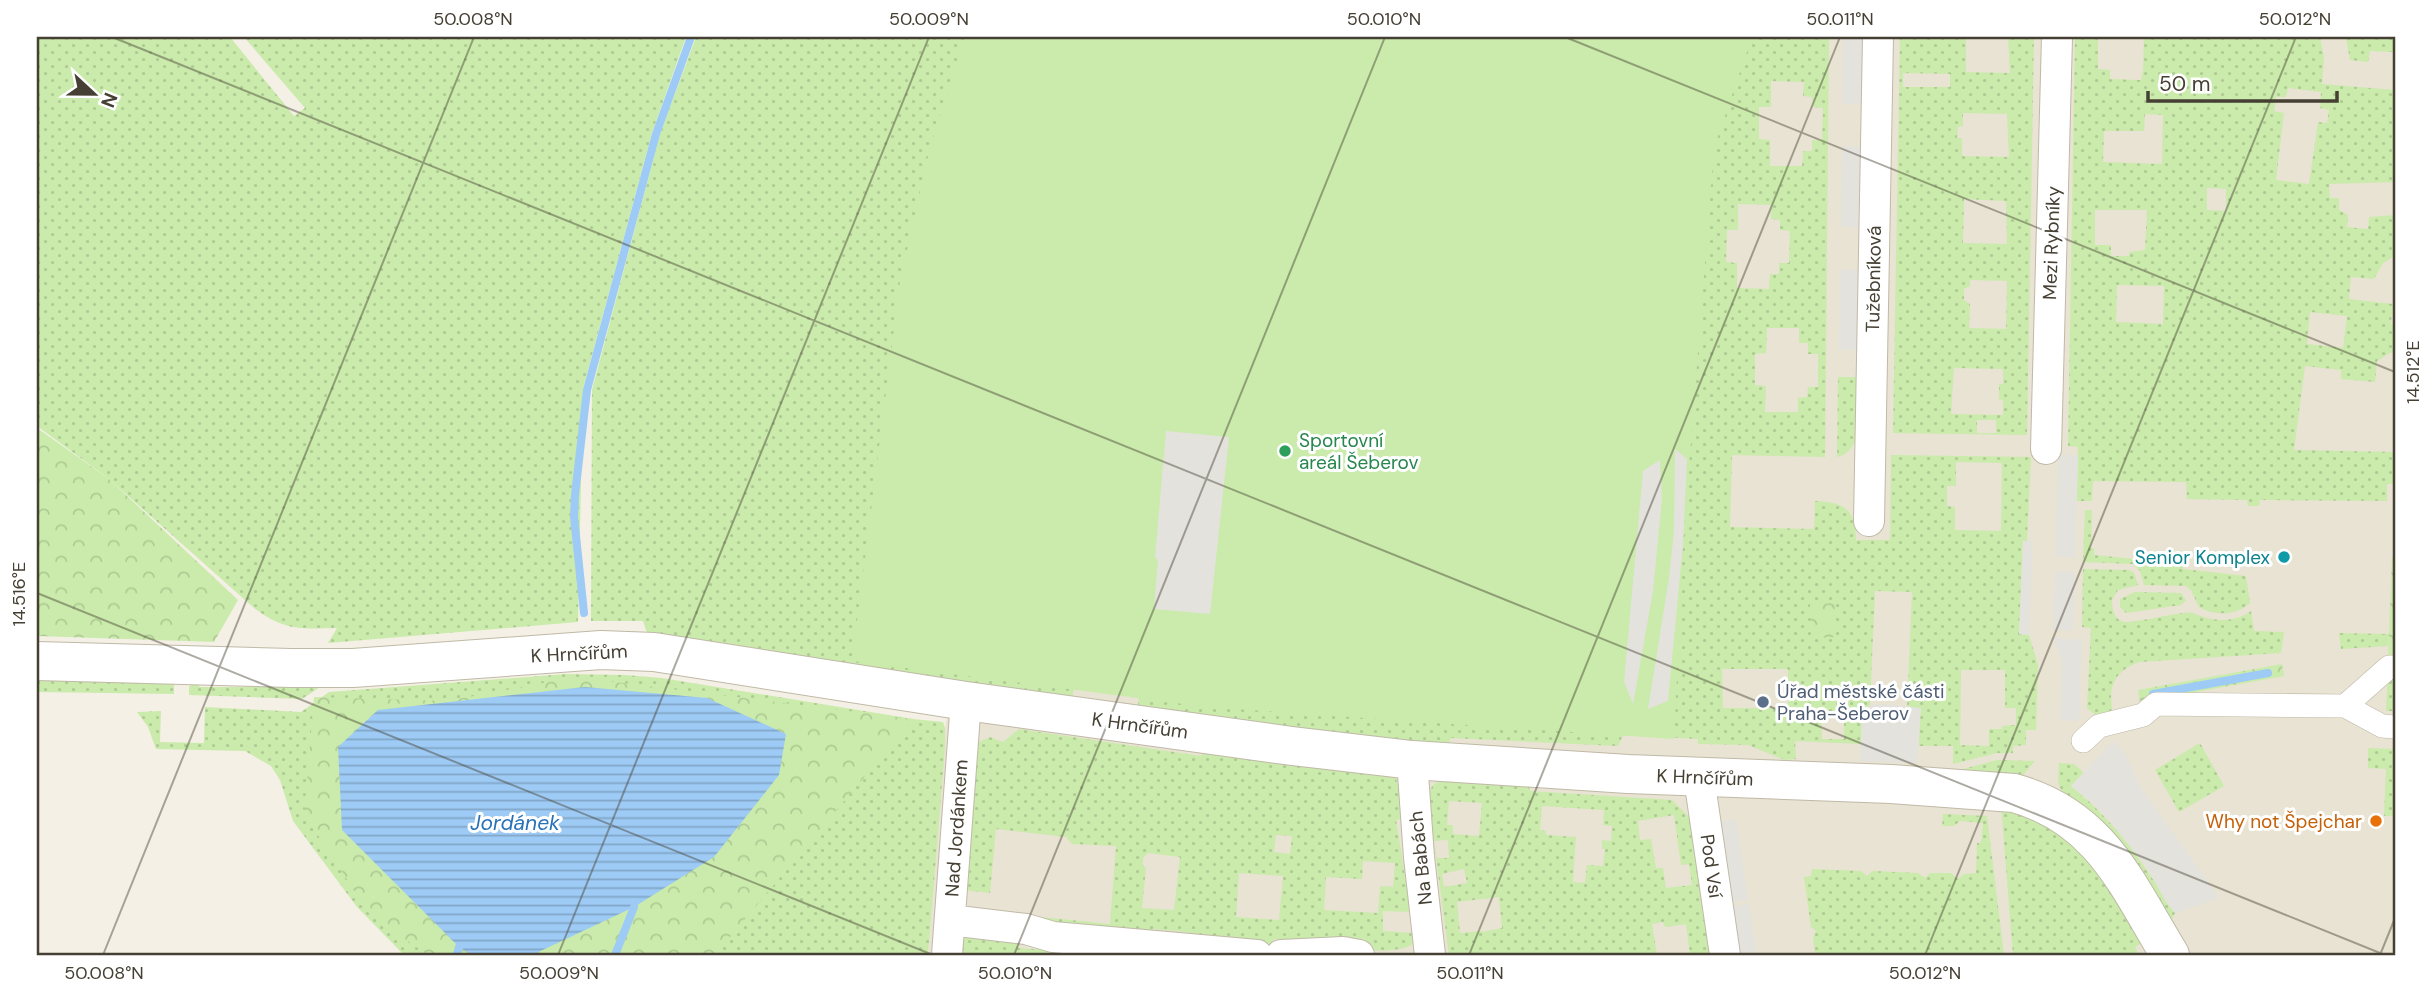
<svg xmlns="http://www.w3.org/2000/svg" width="2432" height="992" viewBox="0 0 2432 992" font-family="'DM Sans',sans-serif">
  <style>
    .residential { fill: #e8e3d2 }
    .grass { fill: url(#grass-dots); fill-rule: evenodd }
    .forest { fill: url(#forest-crowns) }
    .pitch { fill: #caebab }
    .parking { fill: #e4e2dd }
    .water { fill: url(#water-rules) }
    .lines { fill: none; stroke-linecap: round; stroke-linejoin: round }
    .stream { stroke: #9dcbf5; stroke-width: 8 }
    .pedestrian-casing { stroke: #c0b9a7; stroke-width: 24 }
    .minor-casing { stroke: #c0b9a7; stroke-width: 32 }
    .tertiary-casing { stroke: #c0b9a7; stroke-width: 40 }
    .pedestrian { stroke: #fff; stroke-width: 23 }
    .minor { stroke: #fff; stroke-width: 30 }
    .tertiary { stroke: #fff; stroke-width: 38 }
    .ticks { fill: none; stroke: #464034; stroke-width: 2; stroke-opacity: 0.45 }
    .leisure-dot { fill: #2e9e5b; stroke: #fff; stroke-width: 2.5 }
    .culture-dot { fill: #0f9aa8; stroke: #fff; stroke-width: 2.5 }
    .service-dot { fill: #5c6f8a; stroke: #fff; stroke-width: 2.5 }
    .food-dot { fill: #e8710a; stroke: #fff; stroke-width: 2.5 }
    .labels { text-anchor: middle; stroke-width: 6; stroke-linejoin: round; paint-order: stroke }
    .street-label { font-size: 19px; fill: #464034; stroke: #fff }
    .leisure-label { font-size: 19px; fill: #27864d; stroke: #fff; text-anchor: start }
    .culture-label { font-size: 19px; fill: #0d838f; stroke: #fff; text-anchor: end }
    .service-label { font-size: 19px; fill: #4e5e75; stroke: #fff; text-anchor: start }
    .food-label { font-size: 19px; fill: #c56008; stroke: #fff; text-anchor: end }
    .water-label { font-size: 21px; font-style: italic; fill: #2772b9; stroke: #fff }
    .neatline { fill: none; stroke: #464034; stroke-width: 2.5 }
    .ticks-label { font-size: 18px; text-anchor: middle; fill: #464034 }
  </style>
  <defs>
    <pattern id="grass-dots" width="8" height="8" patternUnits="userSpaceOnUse" patternTransform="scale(1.75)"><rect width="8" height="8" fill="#caebab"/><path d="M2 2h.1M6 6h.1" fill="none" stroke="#afcb94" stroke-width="1.8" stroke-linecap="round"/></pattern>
    <pattern id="forest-crowns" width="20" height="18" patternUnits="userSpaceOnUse" patternTransform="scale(1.75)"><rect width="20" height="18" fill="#caebab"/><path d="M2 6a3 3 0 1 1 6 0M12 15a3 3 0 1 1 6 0" fill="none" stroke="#afcb94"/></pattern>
    <pattern id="water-rules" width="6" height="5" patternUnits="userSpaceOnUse" patternTransform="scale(1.75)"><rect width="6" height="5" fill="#9dcbf5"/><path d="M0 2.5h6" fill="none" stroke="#82a6c7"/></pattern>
  </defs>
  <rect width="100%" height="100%" fill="#f4f0e5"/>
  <path class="residential" d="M1752,37H2395V955H928L945,728L955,675L1206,706Z"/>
  <path class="grass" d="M37,37H230L294,116L305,108L244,37H686L652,133L583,389L578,622L328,643L337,628C300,629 285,631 254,608L109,479L37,426Z
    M696,37H969L1076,672L1072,702L647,633L643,621H591L592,390L660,134Z
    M1586,37H1829L1825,457L1732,455L1730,527L1814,529L1815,501C1844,502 1856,509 1856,540H1890L1891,455L2031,457L2027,541H2023L2019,634L2029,635L2038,665L2036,730H2026V745L2013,746V753H1997L1953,764V746H1919L1920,709L1907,707L1912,592L1875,591L1870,705L1862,712L1861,744L1795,741L1796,759L1785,760L1748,745L1698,744V739L1623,735L1618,746L1451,738L1446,748L1137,711L1139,698ZM1771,81L1804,82L1803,96L1812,97L1813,107L1823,108L1822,140H1812V151H1803L1802,166H1770V140L1759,139V107H1771ZM1738,204L1771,205V219L1780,220V230L1790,231L1789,263H1779V274H1770L1769,289L1737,288V263L1726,262L1727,230H1738ZM1767,328H1799V343H1808V354H1818V387H1808L1807,397L1798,398V412H1765L1766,386L1755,385V354L1766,353ZM1956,462L2002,463L2001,531L1955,530V507L1947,506V486H1956ZM1722,669H1788V708H1723ZM1961,670H2005V708H2016V725L2002,726V729H1989V746L1960,745ZM1821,717H1844V739H1822Z
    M1900,37H1966V72L2010,73L2008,37H2034L2027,435L1893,433ZM1903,73L1950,74V87H1903ZM1963,113L2007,114L2009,157L1962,156V138H1957L1958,127L1963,126ZM1964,199L2006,201L2007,244L1963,243ZM1970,280L2007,281L2006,329L1969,328L1970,304L1964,300V289L1970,286ZM1954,368L2003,369V384H1999V399L2003,400V415L1951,414ZM1977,420H1996V433H1977Z
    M2075,37H2098V69L2110,70V79L2141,80L2143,70L2144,37H2320L2324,57L2322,84L2395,90V182L2329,184L2330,198H2339V210L2348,215L2347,227L2368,229L2369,217L2395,215V256L2383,263L2374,279L2351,277L2349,299L2393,304L2391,324L2395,325V353H2390L2377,361L2375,382L2341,379V370L2305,366L2294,450L2395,452V484H2387V501L2260,500L2259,506H2248L2247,500L2187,499L2186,482L2093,481L2092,501H2077L2078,447L2068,446ZM2288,88L2321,92L2320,108L2329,110L2327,123L2318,122L2309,184L2276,180L2284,113L2274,111L2276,97H2286ZM2145,114L2163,115L2162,164L2103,162L2104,131H2144ZM2207,188L2226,189V211L2207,210ZM2095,210H2147L2145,250L2129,252V256H2111V245H2095ZM2117,285L2164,286L2163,324L2116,322ZM2310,312L2347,316L2343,348L2307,344Z
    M2346,37H2395V52L2370,51L2368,62L2350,60Z
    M1838,377H1858C1858,402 1868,449 1837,457Z
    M2085,510H2092L2091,548H2094V555L2165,562L2166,556H2170L2171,551L2182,552L2183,569L2246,576L2250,603C2236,616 2215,616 2199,607L2191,590L2186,586L2144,585L2140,571L2133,564L2083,562Z
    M2083,569L2129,570L2134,573L2138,585L2118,590L2112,600C2112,609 2114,620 2124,622C2131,623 2174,614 2183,613C2191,611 2197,615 2204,617C2220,622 2237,621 2251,611L2254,631L2284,632L2281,653L2139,662C2123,668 2112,677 2111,696C2111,702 2113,707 2111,713L2099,718L2087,708L2091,628L2082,627Z
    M2135,592L2181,593L2186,600L2181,605L2126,613L2120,607V599Z
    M2339,633L2389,634L2388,646L2341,649Z
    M2388,673L2395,674V711H2386Z
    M566,674L625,675L662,678L913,719L943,722L945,728V748L928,955H404L357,907L293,821L280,780L271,766L245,751L156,749L148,727L137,712L161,711L160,742L204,743L205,707L301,712L329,692Z
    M37,676L174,682V694L37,692Z
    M194,681L200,687H320L302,699L189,695V687Z
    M1019,729L1201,756L1203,753L1396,778L1407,818L1396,820L1411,912L1383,911V931L1414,933L1415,942C1397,962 1302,941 1274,939L1269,947L1194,937L1186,932L1153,929L1151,932H1078L1031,916L1110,924L1116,846L1072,844L1066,837L996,829L990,893L963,890L976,747L979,742L990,737L1003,742ZM1276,835L1292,836L1290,854L1274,852ZM1148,853L1180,857L1174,910L1142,908L1146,868L1143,865V858ZM1363,861L1395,863L1393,887L1380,886L1378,913L1324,910L1326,877L1362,879ZM1239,873L1283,876L1279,920L1236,917Z
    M2200,743L2224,786L2179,812L2155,770Z
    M2368,748L2395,749V816H2384L2386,769L2368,768Z
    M1997,760L2035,761L2022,776L1956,771Z
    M2059,763L2074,764L2084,773L2071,786C2119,825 2142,862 2175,913L2172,919L2177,929L2174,930L2062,792L2058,782Z
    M1439,781L1529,786L1530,791L1672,800L1691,819L1710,955H1690L1686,924L1665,927L1663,922L1652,924L1657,955H1449L1428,798L1432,786ZM1449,801L1482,803L1479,836L1453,834V825H1447ZM1542,806L1604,810L1603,825L1612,826L1611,841L1602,840V849H1605L1603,866L1587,865L1585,883L1573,882L1576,837L1546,835V831L1540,830ZM1674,815L1681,865L1689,864L1692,885L1666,888L1663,868H1656L1651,839L1640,840L1638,821ZM1448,840L1449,858H1437L1434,841ZM1464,869L1467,883L1444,887L1442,874ZM1499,897L1502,928L1483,932L1482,931L1460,933L1457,902Z
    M2001,805L2034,813L2089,857L2143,942L2135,947L2139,955H2013Z
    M1943,814L1987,816L2004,955H1815L1813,938L1816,931L1811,927L1804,877L1811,876L1812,869L1861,871L1867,876L1873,871L1918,873L1925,878L1930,873H1951L1958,879L1964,874L1976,873L1977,843H1981L1983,823L1960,821L1954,826H1942Z
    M963,936L1018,941V948L1117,955H959Z"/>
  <path class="forest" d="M37,428L109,479L238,600L214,642L37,636Z
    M2392,556H2395V659H2388Z
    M1835,603L1836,637L1811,638L1810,604Z
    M2282,664L2284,676L2140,702L2138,690Z
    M575,677L913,719L715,955H428L370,915L304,814L314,697L447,701Z"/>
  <path class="pitch" d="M966,37H1752L1714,148L1683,544L1674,739L1206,707L852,661L900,282L930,147Z"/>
  <path class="parking" d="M1843,37H1863L1862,104H1842Z
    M1842,146L1862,147L1861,228L1841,227Z
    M1840,270H1860L1859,350H1839Z
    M1166,431L1229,437L1210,614L1154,609L1158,561L1155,557Z
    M1675,449L1687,459L1683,544L1668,701L1648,709L1669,578L1674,531Z
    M2058,454L2078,455L2075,557H2056Z
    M1660,460L1662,499L1653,591L1633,704L1624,682L1643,471Z
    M2023,541H2033L2029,635L2019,634Z
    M2055,571L2075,572L2073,631L2053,630Z
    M2053,636L2063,639H2082L2079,721L2060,720L2062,662Z
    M1885,704L1921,708L1917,763L1860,761L1862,712L1870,705Z
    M2113,741L2125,754L2140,786L2219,898L2175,913L2166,902L2148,869L2120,833L2100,810L2071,786Z
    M1736,819L1748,900L1731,902L1719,822Z
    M1749,904L1756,955H1738L1731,907Z"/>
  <path class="water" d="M585,687L707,698L786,734L779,775L714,857L634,907L532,955H472L459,947L342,830L338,747L378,710Z"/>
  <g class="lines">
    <path class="stream" d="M584,613L574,517L575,495L587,390L656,134L691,37
      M2153,694L2268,673
      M457,955L459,947
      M615,955L634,907"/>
    <defs>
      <path id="pedestrian" d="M2345,706L2389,667H2395
        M2083,741L2099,726L2143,715L2156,704L2345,706L2382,726L2395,727"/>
      <path id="minor" d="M2046,449L2057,37
        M1869,521L1878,37
        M1412,760L1419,857L1430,955
        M1699,778L1725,955
        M950,920L1026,929L1053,937L1257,955
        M947,955L966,701
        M1281,955L1343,952L1359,955"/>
      <path id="tertiary" d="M37,661L291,668H353L601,650L654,652L966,701L1292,746L1412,760L1628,774L1891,784L2014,793C2101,817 2127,885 2170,955"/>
    </defs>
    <use href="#pedestrian" class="pedestrian-casing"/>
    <use href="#minor" class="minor-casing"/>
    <use href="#tertiary" class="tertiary-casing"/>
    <use href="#pedestrian" class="pedestrian"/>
    <use href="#minor" class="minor"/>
    <use href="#tertiary" class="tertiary"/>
  </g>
  <path class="ticks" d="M112,37L2385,955M1565,37L2395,372M37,593L933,955M103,955L474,37M558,955L929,37M1014,955L1385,37M1469,955L1840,37M1925,955L2296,37M2380,955L2395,918"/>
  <circle class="leisure-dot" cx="1285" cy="451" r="7"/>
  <circle class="culture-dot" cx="2284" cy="557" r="7"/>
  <circle class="service-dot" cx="1763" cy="702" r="7"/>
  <circle class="food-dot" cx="2376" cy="821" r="7"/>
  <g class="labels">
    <g class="street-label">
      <text transform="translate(2051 243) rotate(-88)" y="7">Mezi Rybníky</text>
      <text transform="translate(1873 279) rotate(-89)" y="7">Tužebníková</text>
      <text transform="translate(579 653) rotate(-3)" y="7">K Hrnčířům</text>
      <text transform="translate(1140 725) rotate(8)" y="7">K Hrnčířům</text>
      <text transform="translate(1705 777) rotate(2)" y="7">K Hrnčířům</text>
      <text transform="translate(956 828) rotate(-86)" y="7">Nad Jordánkem</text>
      <text transform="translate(1420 858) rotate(-96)" y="7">Na Babách</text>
      <text transform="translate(1712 866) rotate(82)" y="7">Pod Vsí</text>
    </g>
    <g class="leisure-label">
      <text x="1299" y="447">Sportovní<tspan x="1299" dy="22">areál Šeberov</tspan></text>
    </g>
    <g class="culture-label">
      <text x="2270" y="564">Senior Komplex</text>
    </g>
    <g class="service-label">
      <text x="1777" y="698">Úřad městské části<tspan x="1777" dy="22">Praha-Šeberov</tspan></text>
    </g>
    <g class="food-label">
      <text x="2362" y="828">Why not Špejchar</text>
    </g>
    <g class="water-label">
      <text x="515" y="830">Jordánek</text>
    </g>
  </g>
  <rect width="2432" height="992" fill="none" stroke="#ffffff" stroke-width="77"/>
  <g transform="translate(94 94) rotate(112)" stroke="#ffffff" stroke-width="5" paint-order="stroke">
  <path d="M0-5L12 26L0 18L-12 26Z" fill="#464034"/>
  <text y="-10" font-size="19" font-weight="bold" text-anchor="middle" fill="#464034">N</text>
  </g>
  <path d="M2148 91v10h189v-10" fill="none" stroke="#464034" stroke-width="3.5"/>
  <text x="2159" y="91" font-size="21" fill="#464034" stroke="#ffffff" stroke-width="5" paint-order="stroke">50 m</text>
  <rect x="38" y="38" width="2356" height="916" class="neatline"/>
  <g class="ticks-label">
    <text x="473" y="25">50.008°N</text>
    <text x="929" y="25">50.009°N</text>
    <text x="1384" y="25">50.010°N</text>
    <text x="1840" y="25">50.011°N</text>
    <text x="2295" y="25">50.012°N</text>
    <text transform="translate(2413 372) rotate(-90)" y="6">14.512°E</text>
    <text transform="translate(19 594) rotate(-90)" y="6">14.516°E</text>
    <text x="104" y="979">50.008°N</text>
    <text x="559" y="979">50.009°N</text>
    <text x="1015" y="979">50.010°N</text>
    <text x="1470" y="979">50.011°N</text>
    <text x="1925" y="979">50.012°N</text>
  </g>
</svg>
